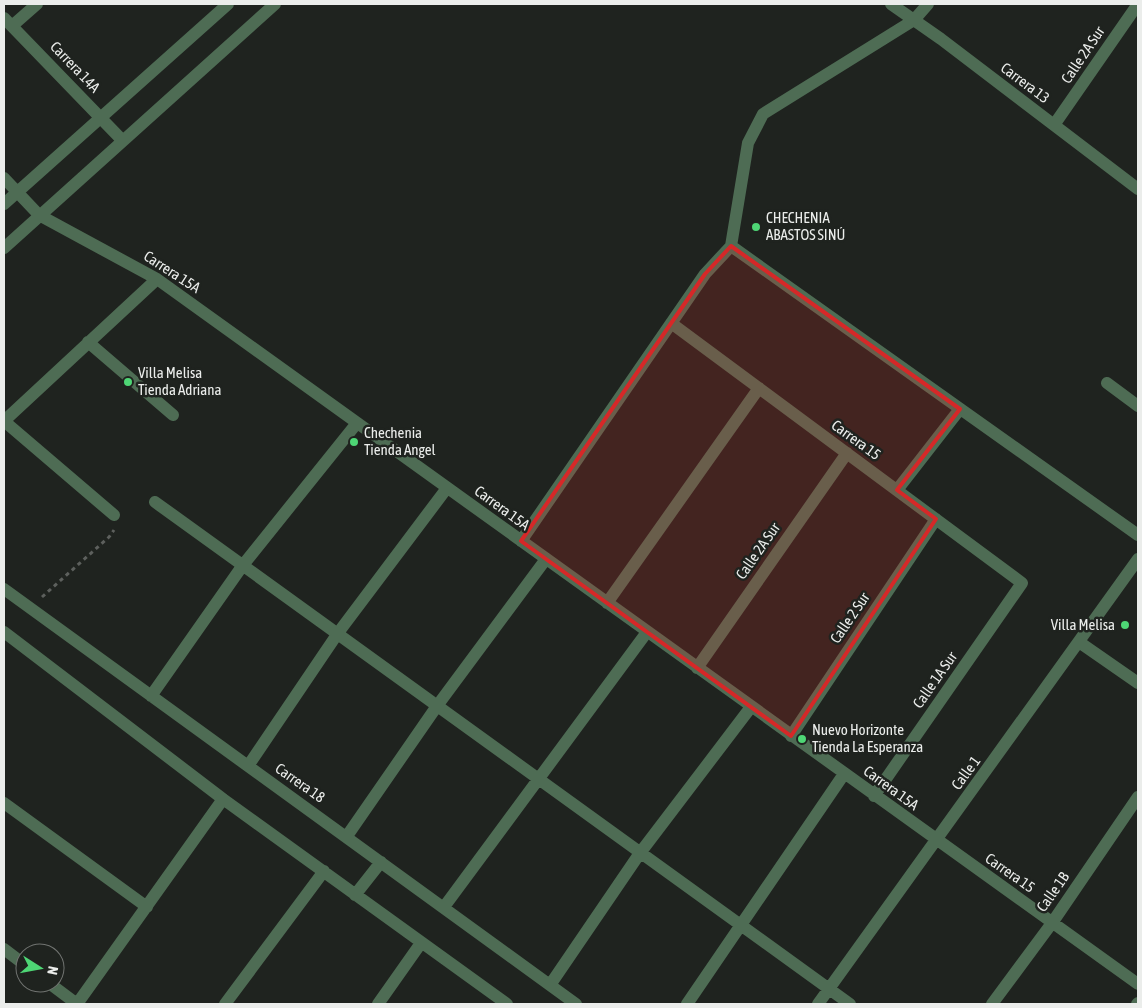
<svg xmlns="http://www.w3.org/2000/svg" width="1142" height="1008" viewBox="0 0 1142 1008" font-family="'Asap Condensed',sans-serif">
  <style>
    .lines { fill: none; stroke-linecap: round; stroke-linejoin: round }
    .path { stroke: #5d605d; stroke-width: 3; stroke-dasharray: 4 4; stroke-linecap: butt }
    .minor { stroke: #4e6c54; stroke-width: 12 }
    .marked { fill: #d62828; fill-opacity: 0.2; stroke: #d62828; stroke-width: 4; stroke-linejoin: round }
    .poi-dot { fill: #4ed675; stroke: #1f231f; stroke-width: 2 }
    .labels { text-anchor: middle; stroke-width: 5; stroke-linejoin: round; paint-order: stroke }
    .street-label { font-size: 15px; fill: #ebedeb; stroke: #1f231f }
    .poi-label { font-size: 15px; fill: #ebedeb; stroke: #1f231f; text-anchor: start }
  </style>
  <rect width="100%" height="100%" fill="#1f231f"/>
  <g class="lines">
    <path class="path" d="M42,597L109,537L114,530"/>
    <path class="minor" d="M891,4L941,39L1138,189
      M4,18L122,140
      M12,26L37,4
      M1054,125L1138,4
      M4,178L39,215L157,279L1138,984
      M4,204L228,4
      M731,246L1138,535
      M4,248L275,4
      M671,323L1022,583L874,796
      M88,342L173,415
      M1107,383L1138,406
      M4,421L157,279
      M4,421L114,515
      M897,490L960,409
      M155,502L850,1004
      M521,541L705,274L731,246L748,143L763,114L914,20L928,4
      M4,589L576,1004
      M607,603L759,388
      M4,632L223,799L507,1004
      M1079,642L1138,683
      M697,668L847,453
      M151,696L243,565L357,423
      M791,736L936,519
      M248,766L338,633L447,488
      M4,803L147,907
      M347,836L437,706L546,559
      M355,895L381,862
      M444,907L647,632
      M4,949L25,965
      M49,983L77,1004
      M550,985L640,853L751,707
      M77,1004L223,799
      M225,1004L324,871
      M378,1004L421,943
      M687,1004L844,774
      M818,1004L1138,559
      M992,1004L1052,923L1138,797
      M1137,1004L1138,1003"/>
  </g>
  <path class="marked" d="M731,246L960,409L897,490L936,519L791,736L521,541L705,274Z"/>
  <g class="poi-dot">
    <circle cx="756" cy="227" r="5"/>
    <circle cx="128" cy="382" r="5"/>
    <circle cx="354" cy="442" r="5"/>
    <circle cx="1125" cy="625" r="5"/>
    <circle cx="802" cy="739" r="5"/>
  </g>
  <g class="labels">
    <g class="street-label">
      <text transform="translate(1083 55) rotate(-56)" y="5">Calle 2A Sur</text>
      <text transform="translate(75 67) rotate(46)" y="5">Carrera 14A</text>
      <text transform="translate(1025 83) rotate(37)" y="5">Carrera 13</text>
      <text transform="translate(172 272) rotate(33)" y="5">Carrera 15A</text>
      <text transform="translate(856 440) rotate(36)" y="5">Carrera 15</text>
      <text transform="translate(502 508) rotate(36)" y="5">Carrera 15A</text>
      <text transform="translate(758 551) rotate(-55)" y="5">Calle 2A Sur</text>
      <text transform="translate(850 618) rotate(-56)" y="5">Calle 2 Sur</text>
      <text transform="translate(935 680) rotate(-55)" y="5">Calle 1A Sur</text>
      <text transform="translate(966 773) rotate(-54)" y="5">Calle 1</text>
      <text transform="translate(300 783) rotate(35)" y="5">Carrera 18</text>
      <text transform="translate(891 788) rotate(36)" y="5">Carrera 15A</text>
      <text transform="translate(1010 873) rotate(35)" y="5">Carrera 15</text>
      <text transform="translate(1053 892) rotate(-55)" y="5">Calle 1B</text>
    </g>
    <g class="poi-label">
      <text x="766" y="223">CHECHENIA<tspan x="766" dy="17">ABASTOS SINÚ</tspan></text>
      <text x="138" y="378">Villa Melisa<tspan x="138" dy="17">Tienda Adriana</tspan></text>
      <text x="364" y="438">Chechenia<tspan x="364" dy="17">Tienda Angel</tspan></text>
      <text x="1115" y="630" text-anchor="end">Villa Melisa</text>
      <text x="812" y="735">Nuevo Horizonte<tspan x="812" dy="17">Tienda La Esperanza</tspan></text>
    </g>
  </g>
  <rect width="1142" height="1008" fill="none" stroke="#ebedeb" stroke-width="10"/>
  <g transform="translate(40 968) rotate(101)"><circle r="24" fill="#1f231f" stroke="#717471"/>
  <path d="M0-4L9 19L0 12L-9 19Z" fill="#4ed675"/>
  <text y="-8" font-size="14" font-weight="bold" text-anchor="middle" fill="#ebedeb">N</text>
  </g>
</svg>
